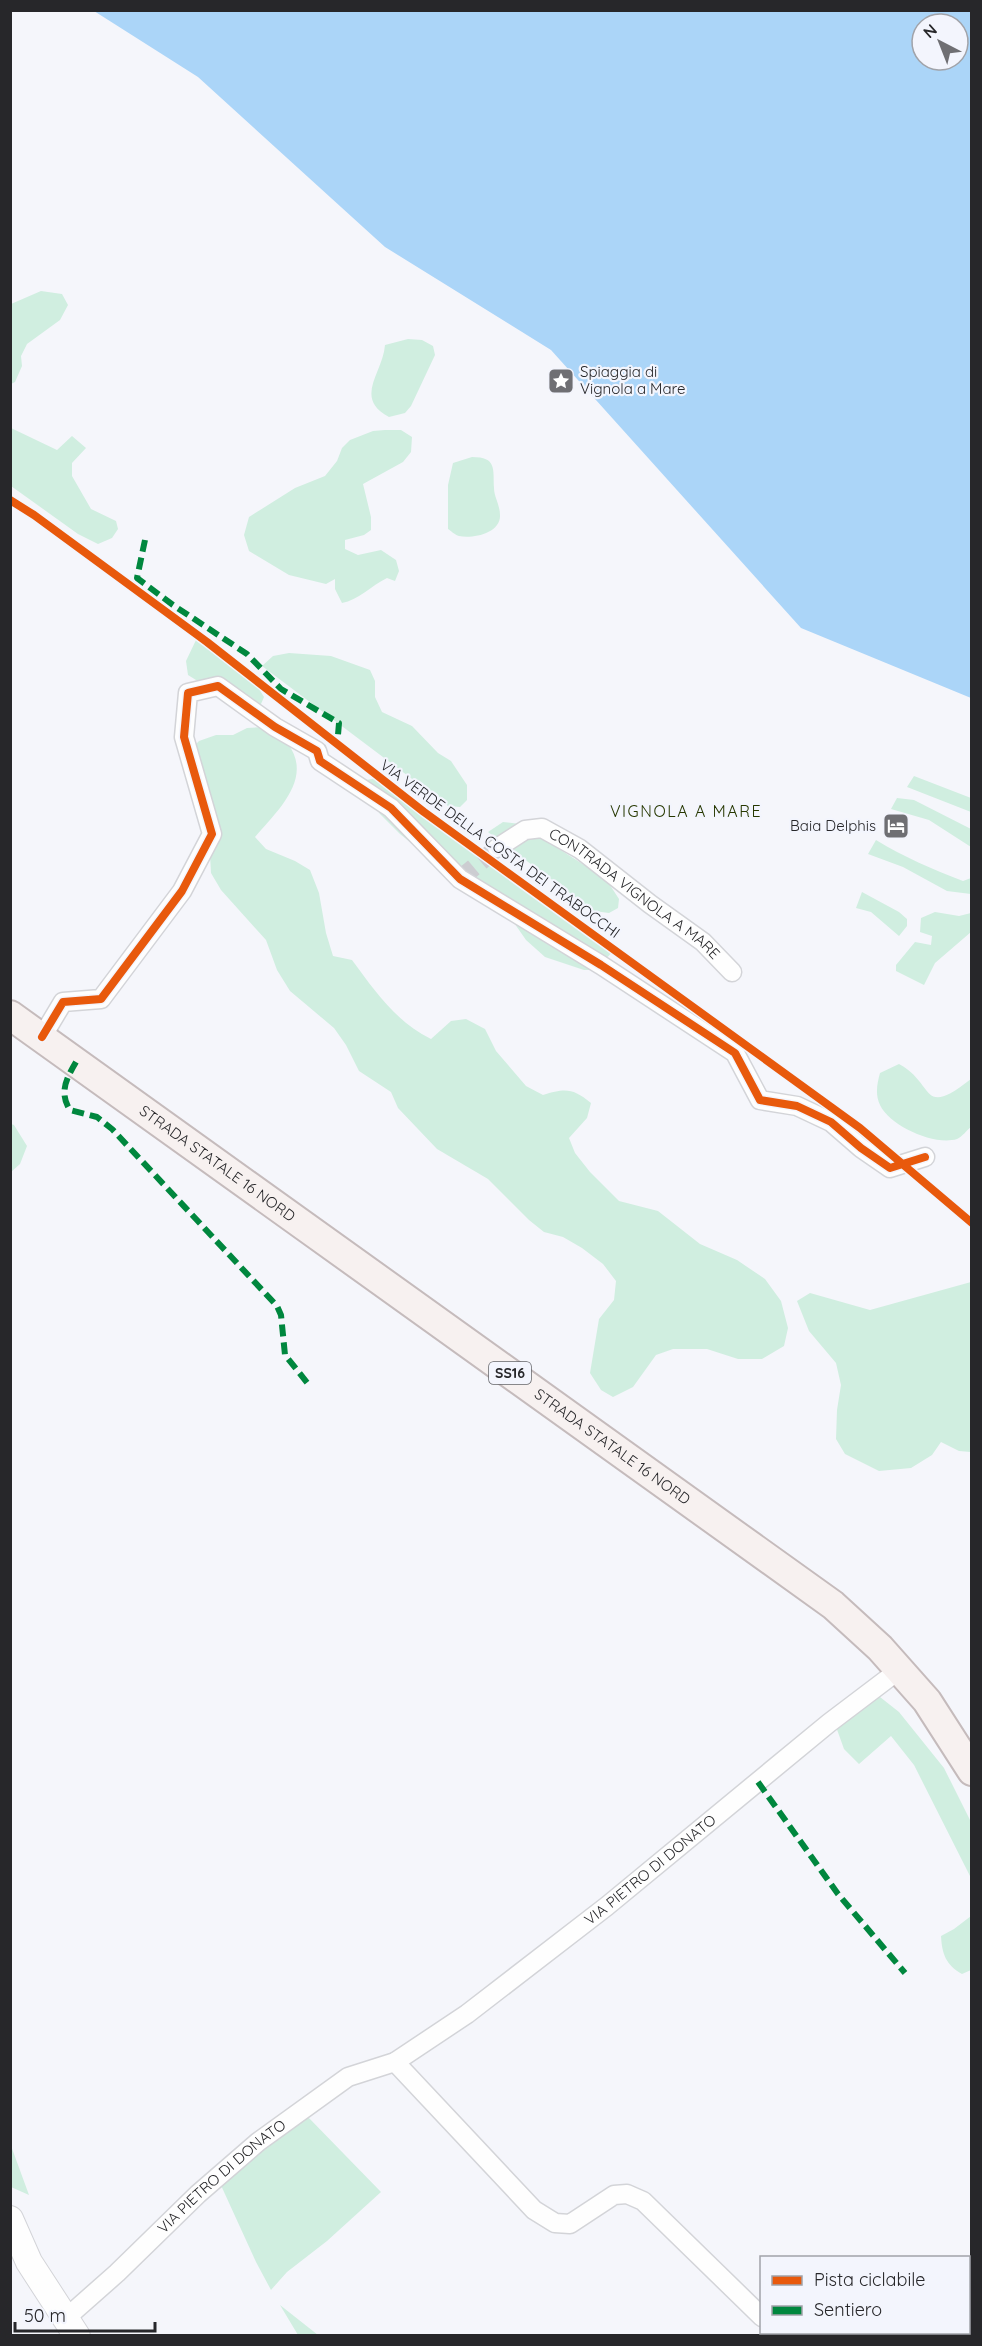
<svg xmlns="http://www.w3.org/2000/svg" width="982" height="2346" viewBox="0 0 982 2346" font-family="Quicksand,sans-serif">
  <style>
    .green { fill: #d0eee0 }
    .water { fill: #abd5f8; fill-rule: evenodd }
    .lines { fill: none; stroke-linecap: round; stroke-linejoin: round }
    .street-tunnel { stroke: #cccdd1; stroke-width: 18; stroke-dasharray: 18 9; stroke-linecap: butt }
    .street-casing { stroke: #d3d4d8; stroke-width: 21 }
    .secondary-casing { stroke: #d3d4d8; stroke-width: 28 }
    .primary-casing { stroke: #c5bbbc; stroke-width: 32 }
    .street { stroke: #fefefe; stroke-width: 18 }
    .secondary { stroke: #fefefe; stroke-width: 26 }
    .primary { stroke: #f7f1f0; stroke-width: 28 }
    .quiet { stroke: #00873e; stroke-width: 6; stroke-dasharray: 12 6; stroke-linecap: butt }
    .cycleway-casing { stroke: #f3f5fd; stroke-width: 11 }
    .cycleway { stroke: #e8590c; stroke-width: 8 }
    .labels { text-anchor: middle; stroke-width: 4.5; stroke-linejoin: round; paint-order: stroke }
    .shield { fill: #f3f5fd; stroke: #646569; stroke-width: 1.5 }
    .shield-label { font-size: 14px; font-weight: bold; fill: #27272a }
    .poi-label { font-size: 15px; fill: #27272a; stroke: #f3f5fd; text-anchor: start }
    .street-label { font-size: 15px; fill: #27272a; stroke: #f3f5fd }
    .neighbourhood-label { font-size: 16px; letter-spacing: 1.5px; fill: #273800; stroke: #f3f5fd }
  </style>
  <rect width="100%" height="100%" fill="#f5f6fb"/>
  <path class="green" d="M41,291L62,294L68,305L60,320L27,344L21,356L22,366L15,382L11,384V304Z
    M408,339L422,340L433,346L435,355L411,406L405,413L389,417C353,398 383,373 385,345Z
    M11,428L57,450L72,436L86,448L72,463V476L91,509L116,521L118,529L112,538L98,544L78,534L11,486Z
    M385,430H401L412,437L411,452L403,462L363,484L371,517V530L364,535L345,540V549L358,555L381,550L396,560L399,571L395,581L387,578C371,586 358,600 342,603L335,589V579L326,584L289,575L249,551L244,535L249,517L295,488L325,476L337,461L342,448L350,440L373,431Z
    M472,457C497,457 493,469 494,488C494,497 500,505 500,515C501,533 473,539 459,536C455,535 451,531 448,529V485L453,463Z
    M196,640L259,689L264,697L261,704L257,707L204,685L188,675L186,661Z
    M289,653L331,656L370,670L375,681V697L382,712L412,726L438,753L451,761L467,785V800L460,807L448,806L262,666L273,656Z
    M265,727C272,732 282,737 288,744C314,779 276,812 255,837L266,849L295,861L310,870L319,893L326,933L333,956L352,960C375,991 395,1021 431,1039L451,1021L466,1019L485,1029L496,1051L526,1086L543,1095C565,1088 573,1088 591,1103L587,1118L569,1138L575,1153L590,1172L619,1201L658,1211L700,1244L737,1260L765,1279L781,1301L788,1328L784,1346L762,1359H738L707,1349H673L656,1355L633,1387L613,1397L601,1390L590,1373L599,1319L614,1300L616,1281L603,1264L582,1248L563,1237L544,1232L529,1220L488,1179L437,1149L398,1108L391,1092L359,1071L346,1045L334,1028L290,991L277,970L266,940L221,890L211,873L210,855L192,748L199,741L216,735H233L247,728Z
    M914,776L971,798V812L907,787Z
    M378,778L439,826L614,950L596,970H584L545,957L526,940L510,917L430,863L416,847L400,834L380,814L370,800L366,780Z
    M897,798L914,800L971,829V847L929,820L891,809Z
    M503,822L520,824L606,879L619,899L618,908L609,913L594,911L488,832Z
    M876,840C904,857 932,869 963,881L971,878V894L947,891L903,867L868,854Z
    M862,892L899,912L907,919V926L899,936L871,912L856,908Z
    M935,912L959,916L971,913V932L935,963L924,985L896,971V965L915,942L931,945L932,936L920,932L921,918Z
    M899,1064C936,1084 920,1119 971,1079V1127C967,1130 962,1137 957,1139C934,1146 890,1126 880,1105C875,1094 877,1084 880,1073Z
    M11,1124L14,1125L27,1146L20,1164L11,1172Z
    M971,1282V1452L959,1451L941,1442L932,1455L911,1468L879,1471L845,1454L836,1439L837,1410L841,1385L836,1363L809,1331L797,1301L810,1293L870,1310Z
    M880,1697L899,1712L944,1768L971,1822V1878L914,1765L891,1736L859,1764L844,1749L835,1724L868,1700Z
    M971,1916V1970L962,1974C946,1965 942,1954 941,1936L954,1929Z
    M301,2116L308,2117L381,2192L327,2241L287,2272L271,2290L256,2262L219,2181Z
    M10,2143L29,2195L11,2187Z
    M280,2305L318,2335H298Z"/>
  <path class="water" d="M94,11H971V698L801,628L551,350L385,247L198,77ZM922,24H958V60H922Z"/>
  <g class="lines">
    <path class="street-tunnel" d="M460,879L497,848"/>
    <defs>
      <g id="street">
        <path id="s1" d="M497,848L525,830L542,828L580,849L650,904L703,942L732,972"/>
        <path d="M42,1037L63,1002L101,999L182,891L212,834L184,737L188,693L218,686L275,727L317,751L320,761L391,808L460,879L601,965L735,1053L760,1100L797,1106L831,1122L861,1148L890,1168L925,1157"/>
        <path d="M395,2062L534,2210L555,2223L570,2224L614,2195L627,2194L643,2201L762,2317"/>
        <path id="s2" d="M65,2319L117,2273L198,2194L258,2142L348,2077L395,2062L467,2014L607,1906L829,1723L899,1670"/>
        <path d="M777,2332L780,2336"/>
      </g>
      <path id="secondary" d="M10,2219L29,2262L77,2336"/>
      <g id="primary">
        <path id="s3" d="M10,1015L833,1605L880,1648L927,1701L972,1771"/>
      </g>
    </defs>
    <use href="#street" class="street-casing"/>
    <use href="#secondary" class="secondary-casing"/>
    <use href="#primary" class="primary-casing"/>
    <use href="#street" class="street"/>
    <use href="#secondary" class="secondary"/>
    <use href="#primary" class="primary"/>
    <path class="quiet" d="M145,540L137,578L173,605L247,654L281,689L339,723L338,735L329,742
      M76,1062C66,1079 59,1093 70,1110L97,1117L112,1129L277,1306L281,1315L285,1355L309,1385
      M758,1782L838,1894L905,1973"/>
    <defs>
      <path id="cycleway" d="M10,500L34,515L207,642L424,812L860,1128L972,1223
        M42,1037L63,1002L101,999L182,891L212,834L184,737L188,693L218,686L275,727L317,751L320,761L391,808L460,879L601,965L735,1053L760,1100L797,1106L831,1122L861,1148L890,1168L925,1157"/>
    </defs>
    <use href="#cycleway" class="cycleway-casing"/>
    <use href="#cycleway" class="cycleway"/>
  </g>
  <defs>
    <symbol id="sight-square" viewBox="-11 -11 22 22"><rect x="-9" y="-9" width="18" height="18" rx="4" fill="#6f6f73" stroke="#f3f5fd"/><path d="M0-6L1.8-2.2L6-1.7L2.9 1.2L3.7 5.4L0 3.3L-3.7 5.4L-2.9 1.2L-6-1.7L-1.8-2.2Z" fill="#fff"/></symbol>
    <symbol id="hotel-square" viewBox="-11 -11 22 22"><rect x="-9" y="-9" width="18" height="18" rx="4" fill="#6f6f73" stroke="#f3f5fd"/><path d="M-6-4.5h1.5V1H6V5H4.5V3h-9V5H-6ZM-4 0a1.8 1.8 0 1 1 3.6 0ZM.5 0V-2.5h3Q6-2.5 6 0Z" fill="#fff"/></symbol>
  </defs>
  <g fill-rule="evenodd">
    <use href="#sight-square" x="546" y="366" width="30" height="30"/>
    <use href="#hotel-square" x="881" y="811" width="30" height="30"/>
  </g>
  <g class="labels">
    <rect class="shield" x="489" y="1362" width="42" height="22" rx="4.5"/>
    <g class="shield-label">
      <text x="510" y="1378">SS16</text>
    </g>
    <g class="poi-label">
      <text x="580" y="377">Spiaggia di<tspan x="580" dy="17">Vignola a Mare</tspan></text>
      <text x="876" y="831" text-anchor="end">Baia Delphis</text>
    </g>
    <g class="street-label">
      <text transform="translate(500 849) rotate(36)" y="5">VIA VERDE DELLA COSTA DEI TRABOCCHI</text>
      <text dy="5" stroke="none"><textPath href="#s1" startOffset="164">CONTRADA VIGNOLA A MARE</textPath></text>
      <text dy="5" stroke="none"><textPath href="#s3" startOffset="255">STRADA STATALE 16 NORD</textPath></text>
      <text dy="5" stroke="none"><textPath href="#s3" startOffset="741">STRADA STATALE 16 NORD</textPath></text>
      <text dy="5" stroke="none"><textPath href="#s2" startOffset="742">VIA PIETRO DI DONATO</textPath></text>
      <text dy="5" stroke="none"><textPath href="#s2" startOffset="212">VIA PIETRO DI DONATO</textPath></text>
    </g>
    <g class="neighbourhood-label">
      <text x="686" y="817">VIGNOLA A MARE</text>
    </g>
  </g>
  <rect width="982" height="2346" fill="none" stroke="#27272a" stroke-width="24"/>
  <rect x="760" y="2256" width="210" height="78" fill="#f3f5fd" stroke="#a1a3a9" stroke-width="1.5"/>
  <rect x="772" y="2276" width="30" height="9" fill="#e8590c" stroke="#a1a3a9" stroke-width="1.5"/>
  <text x="814" y="2286" font-size="18" fill="#27272a">Pista ciclabile</text>
  <rect x="772" y="2306" width="30" height="9" fill="#00873e" stroke="#a1a3a9" stroke-width="1.5"/>
  <text x="814" y="2316" font-size="18" fill="#27272a">Sentiero</text>
  <g transform="translate(940 42) rotate(318)"><circle r="28" fill="#f3f5fd" stroke="#a1a3a9" stroke-width="1.5"/>
  <path d="M0-4.5L10 22L0 15L-10 22Z" fill="#6f6f73"/>
  <text y="-9" font-size="16" font-weight="bold" text-anchor="middle" fill="#27272a">N</text>
  </g>
  <path d="M15 2322v9h140v-9" fill="none" stroke="#27272a" stroke-width="3"/>
  <text x="24" y="2322" font-size="18" fill="#27272a" stroke="#f3f5fd" stroke-width="4.5" paint-order="stroke">50 m</text>
</svg>
